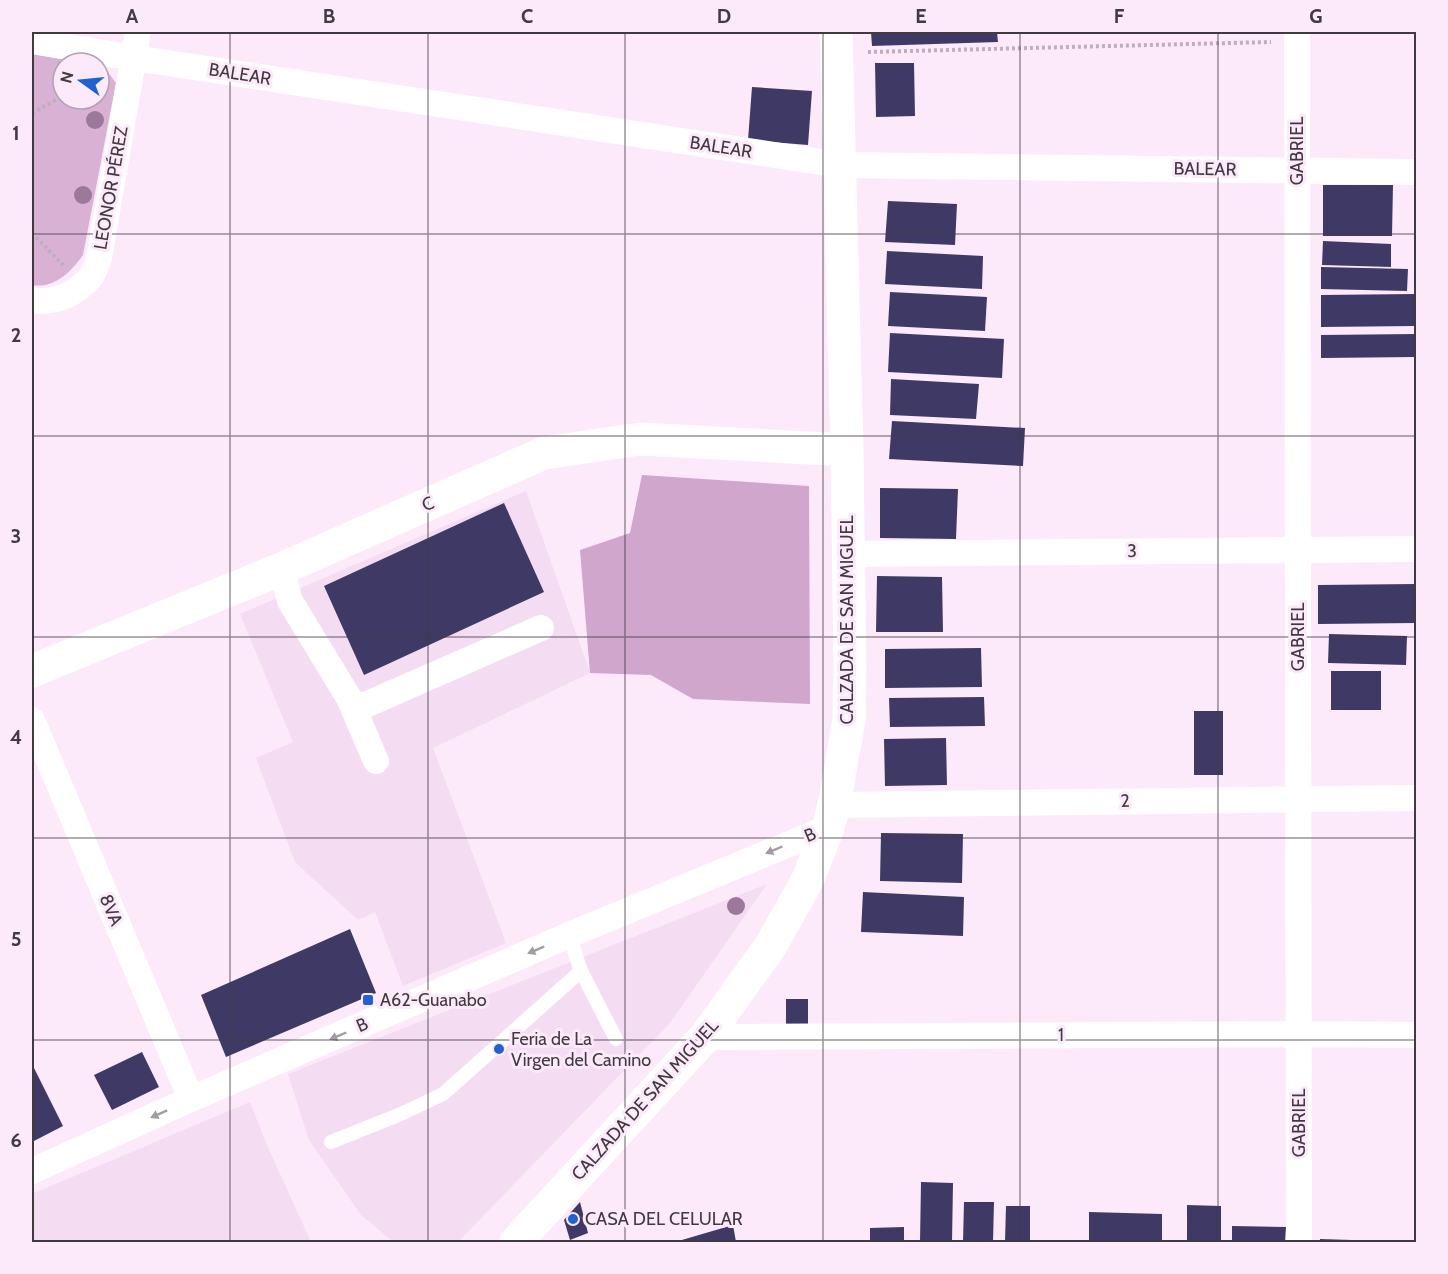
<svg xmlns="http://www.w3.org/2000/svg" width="1448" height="1274" viewBox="0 0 1448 1274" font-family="Cabin,sans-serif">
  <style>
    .built { fill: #f4dcf3 }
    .green { fill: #d8b1d5 }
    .forest { fill: #d0a6cd }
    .building { fill: #3f3a65 }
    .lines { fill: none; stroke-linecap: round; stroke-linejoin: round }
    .path { stroke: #beafbd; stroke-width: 4; stroke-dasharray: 3 3; stroke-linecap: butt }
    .lane { stroke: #fff; stroke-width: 14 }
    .street { stroke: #fff; stroke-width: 26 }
    .secondary { stroke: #fff; stroke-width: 33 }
    .tree { fill: #9c789b }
    .oneway { fill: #a09ca0 }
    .grid { fill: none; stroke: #413a41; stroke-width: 1.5; stroke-opacity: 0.55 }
    .poi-dot { fill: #2162ce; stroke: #fce9fa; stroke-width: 2 }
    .labels { text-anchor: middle; stroke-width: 6; stroke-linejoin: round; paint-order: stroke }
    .street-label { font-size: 18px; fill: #413a41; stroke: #fce9fa }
    .poi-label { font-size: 18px; fill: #413a41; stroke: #fce9fa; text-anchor: start }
    .neatline { fill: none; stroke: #413a41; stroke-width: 2 }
    .grid-label { font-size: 20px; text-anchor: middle; font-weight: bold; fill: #413a41 }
  </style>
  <rect width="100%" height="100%" fill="#fce9fa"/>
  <path class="built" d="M526,491L590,673L433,748L506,943L403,986L375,912L358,920L295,862L256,758L293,742L240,614Z
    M767,884L670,1023L458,1242H393L361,1215L309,1140L288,1074Z
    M250,1102L266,1143L311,1242H32V1194Z"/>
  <path class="green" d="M32,54L84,63H63V99H99V66L104,67L116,83L83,255C71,272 54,289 32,285Z"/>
  <path class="forest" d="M642,475L809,486L810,704L693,699L651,675L590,673L580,550L630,533Z"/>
  <path class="building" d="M871,32H997L998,42L872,46Z
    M875,63H914L915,116L876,117Z
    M752,87L812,91L808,145L748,140Z
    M1323,185H1393L1392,236H1323Z
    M888,201L957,204L955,245L885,242Z
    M1323,241L1391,244V267L1322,265Z
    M887,251L983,256L982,289L885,284Z
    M1321,267L1408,269L1407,291L1321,289Z
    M890,292L987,297L985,331L888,326Z
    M1415,294V326L1321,327V295Z
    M890,333L1004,339L1002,378L888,372Z
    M1416,334V357L1321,358V335Z
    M891,379L979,384L976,419L890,415Z
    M892,421L1025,428L1023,466L889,459Z
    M880,488L958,489L956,539L880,538Z
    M504,503L544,592L364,675L324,586Z
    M877,576L942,577L943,632H876Z
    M1416,584V623L1318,624V585Z
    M1329,634L1407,636L1406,665L1328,663Z
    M981,648L982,687L885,688V649Z
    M1331,671H1381V710H1331Z
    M984,697L985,726L890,727L889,698Z
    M1194,711H1223V775H1194Z
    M946,738L947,785L885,786L884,739Z
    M881,833L963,834L962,883L880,881Z
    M863,892L964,897L963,936L861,932Z
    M350,929L376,993L226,1057L201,995Z
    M786,999H808V1028H786Z
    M142,1052L159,1087L112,1110L94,1075Z
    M32,1064L63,1126L32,1142Z
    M921,1182L953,1183L952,1242H920Z
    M580,1202L588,1233L570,1240L564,1220Z
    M964,1202H994L993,1242H963Z
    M1187,1205L1221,1206V1242H1187Z
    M1006,1206H1030V1242H1005Z
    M1089,1212L1162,1214V1242H1089Z
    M733,1225L736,1242H675Z
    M1232,1226L1286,1227L1285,1242H1232Z
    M904,1227V1242H870V1228Z
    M1320,1239L1352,1240V1242H1320Z"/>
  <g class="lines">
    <path class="path" d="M868,52L1271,42
      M32,113L63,96
      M32,233L64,266"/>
    <path class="lane" d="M569,935L581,971L616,1039
      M331,1142L401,1114L443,1094L581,971"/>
    <path class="street" d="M1297,32L1299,1242
      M32,41L134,58L841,165L1416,172
      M32,300C53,304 78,294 91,276C95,271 97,264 99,258L138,32
      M848,554L1416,549
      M281,569L290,601L349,698L376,761
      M354,710L541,628
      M32,720L191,1099
      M834,805L1416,798
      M705,1037L1299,1034L1416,1035
      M32,1171L191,1099L569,935L828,828"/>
    <path class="secondary" d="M32,671L281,569L544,453L640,439L847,450
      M516,1242L705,1037L770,947L808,879L828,828L834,805L849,720L850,670L847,450L836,32"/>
  </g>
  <g class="tree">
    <circle cx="95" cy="120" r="9"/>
    <circle cx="83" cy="195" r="9"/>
    <circle cx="736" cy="906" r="9"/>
  </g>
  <defs><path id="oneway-solid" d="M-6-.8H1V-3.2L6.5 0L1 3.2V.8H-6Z" transform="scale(1.5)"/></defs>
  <g class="oneway">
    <use href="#oneway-solid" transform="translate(774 850) rotate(157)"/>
    <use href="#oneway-solid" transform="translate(536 950) rotate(157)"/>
    <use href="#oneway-solid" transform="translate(338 1036) rotate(157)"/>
    <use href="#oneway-solid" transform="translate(159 1114) rotate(156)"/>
  </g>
  <path class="grid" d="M230,32V1242M428,32V1242M625,32V1242M823,32V1242M1020,32V1242M1218,32V1242M32,234H1416M32,436H1416M32,637H1416M32,838H1416M32,1040H1416"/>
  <g class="poi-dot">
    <rect x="362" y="994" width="12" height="12" rx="3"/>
    <circle cx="499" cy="1049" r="6"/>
    <circle cx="573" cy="1219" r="6"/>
  </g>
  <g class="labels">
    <g class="street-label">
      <text transform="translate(240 74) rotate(9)" y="6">BALEAR</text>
      <text transform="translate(721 147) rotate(9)" y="6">BALEAR</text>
      <text transform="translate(1297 151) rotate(-90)" y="6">GABRIEL</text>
      <text transform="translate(1205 169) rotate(1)" y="6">BALEAR</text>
      <text transform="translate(111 188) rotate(-80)" y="6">LEONOR PÉREZ</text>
      <text transform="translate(428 504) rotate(-24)" y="6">C</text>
      <text transform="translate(1132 551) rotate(-1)" y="6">3</text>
      <text transform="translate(847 620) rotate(-90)" y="6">CALZADA DE SAN MIGUEL</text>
      <text transform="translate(1298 637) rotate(-90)" y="6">GABRIEL</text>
      <text transform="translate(1125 801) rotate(-1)" y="6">2</text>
      <text transform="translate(810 835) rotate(-23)" y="6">B</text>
      <text transform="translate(111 910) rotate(67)" y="6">8VA</text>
      <text transform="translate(362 1025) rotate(-23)" y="6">B</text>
      <text x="1061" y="1041">1</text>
      <text transform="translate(645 1100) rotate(-48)" y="6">CALZADA DE SAN MIGUEL</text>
      <text transform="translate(1299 1123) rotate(-90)" y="6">GABRIEL</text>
    </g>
    <g class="poi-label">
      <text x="380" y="1006">A62-Guanabo</text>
      <text x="511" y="1045">Feria de La<tspan x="511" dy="21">Virgen del Camino</tspan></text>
      <text x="585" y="1225">CASA DEL CELULAR</text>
    </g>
  </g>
  <rect width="1448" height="1274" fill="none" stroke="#fce9fa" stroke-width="66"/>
  <g transform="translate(81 81) rotate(285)"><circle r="28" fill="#fce9fa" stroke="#b1a3b0" stroke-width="1.5"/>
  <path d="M0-4.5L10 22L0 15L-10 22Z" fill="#2162ce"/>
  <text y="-9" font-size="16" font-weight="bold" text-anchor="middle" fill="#413a41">N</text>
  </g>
  <rect x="33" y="33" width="1382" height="1208" class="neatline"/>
  <g class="grid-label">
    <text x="132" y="23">A</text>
    <text x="329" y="23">B</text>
    <text x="527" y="23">C</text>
    <text x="724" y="23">D</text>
    <text x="921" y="23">E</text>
    <text x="1119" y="23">F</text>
    <text x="1316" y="23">G</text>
    <text x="16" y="140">1</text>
    <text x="16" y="342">2</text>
    <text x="16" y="543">3</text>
    <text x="16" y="744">4</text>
    <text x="16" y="946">5</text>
    <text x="16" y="1147">6</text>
  </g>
</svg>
